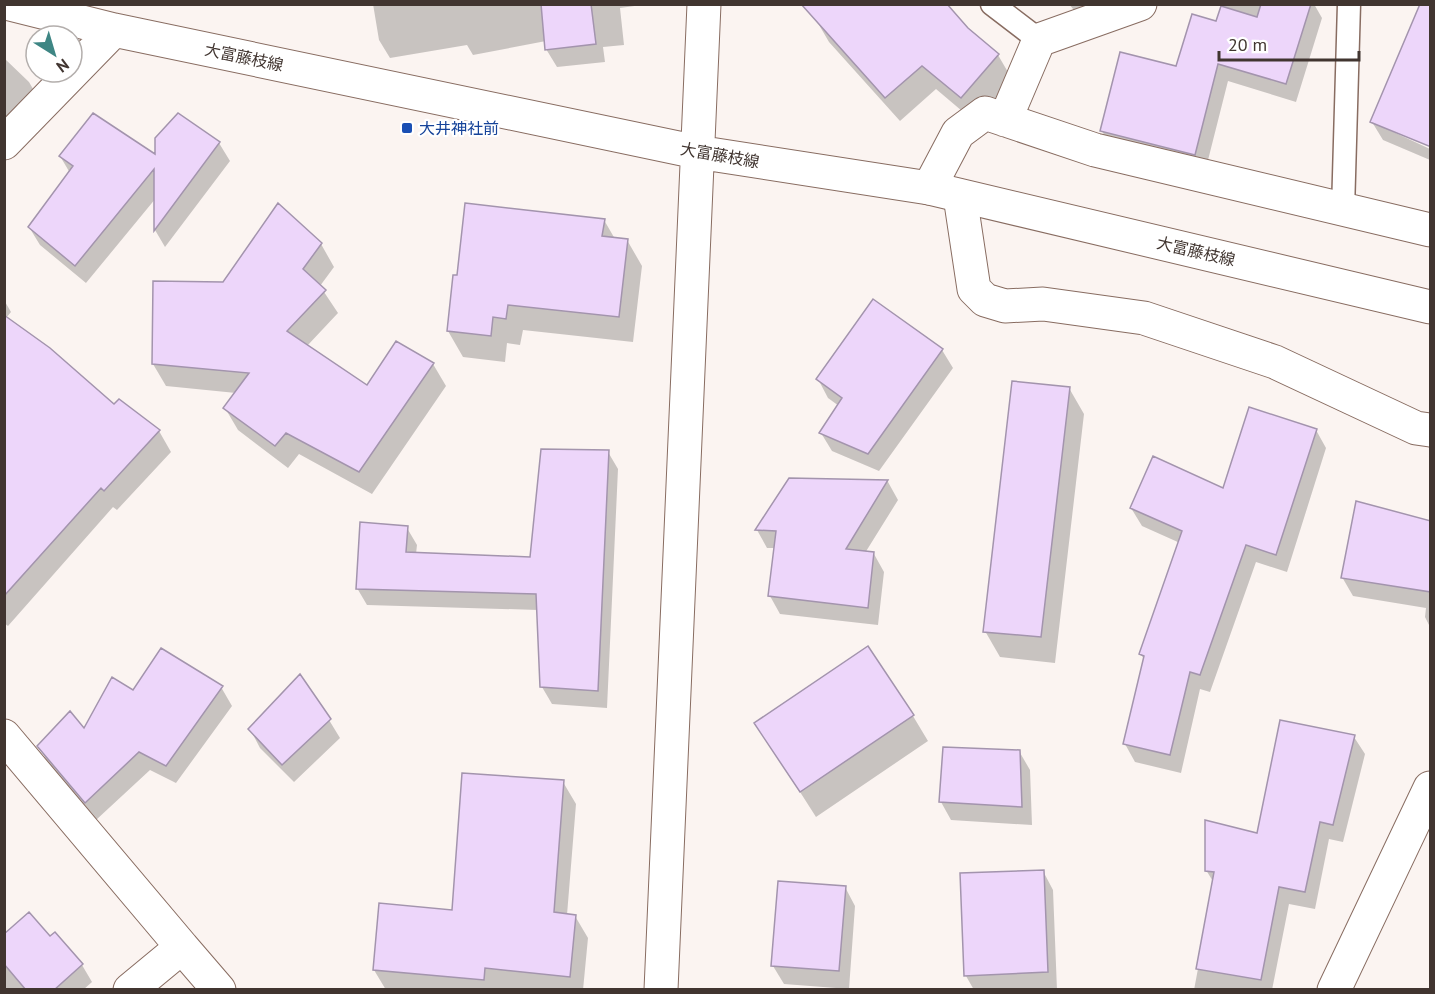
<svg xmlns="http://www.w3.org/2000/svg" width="1435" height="994" viewBox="0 0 1435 994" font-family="'PT Sans','Noto Sans JP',sans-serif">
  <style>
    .shadow { fill: #0003 }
    .building { fill: #edd6fa; stroke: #a394ad; stroke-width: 1.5 }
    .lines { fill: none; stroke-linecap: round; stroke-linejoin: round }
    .lane-casing { stroke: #886c61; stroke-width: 25 }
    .street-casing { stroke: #886c61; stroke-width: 35 }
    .secondary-casing { stroke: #886c61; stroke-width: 35 }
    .lane { stroke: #fff; stroke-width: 22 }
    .street { stroke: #fff; stroke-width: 33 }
    .secondary { stroke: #fff; stroke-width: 33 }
    .transit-dot { fill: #1a4fb4; stroke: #fff; stroke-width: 2 }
    .labels { text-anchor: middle; stroke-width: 4.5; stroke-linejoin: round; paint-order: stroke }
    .street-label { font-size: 16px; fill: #413530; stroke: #fff }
    .transit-label { font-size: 16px; fill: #164399; stroke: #fff; text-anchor: start }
  </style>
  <rect width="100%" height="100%" fill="#fbf4f1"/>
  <path class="shadow" d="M373,4H649L620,8L624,45L603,47L605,62L557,67L546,49V41L473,55L467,45L390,58L379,40Z
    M1069,4H1128L1086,25Z
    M1223,4H1314L1322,18L1296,102L1228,81L1205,172L1112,149L1102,131L1177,68L1217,22Z
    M815,18L967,29L998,55L1012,79L975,122L936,89L900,121L829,42Z
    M4,58L29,82L44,108L4,146Z
    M1372,122L1430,149V160L1383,140Z
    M219,143L230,161L165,247L155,230L156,198L86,283L40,245L29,227L70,173L60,156L156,157Z
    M278,205L321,244L334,267L320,286L338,313L307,346L368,387L433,364L446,386L372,494L299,454L288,468L238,430L225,408L236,393L166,386L153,364L224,284Z
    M604,220L615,239L627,240L642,266L633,342L523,330L520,345L507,343L505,362L463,357L448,331Z
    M4,300L11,312L6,318L114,406L119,401L159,431L171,452L117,510L113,507L8,626L4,623Z
    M942,350L953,368L879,471L832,451L821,433L839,406L828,398L818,379Z
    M1069,388L1084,414L1055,663L1000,657L985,631Z
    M1316,430L1326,448L1287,572L1256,562L1210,692L1200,689L1181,773L1135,762L1125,744L1145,661L1141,654L1180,543L1142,526L1131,508L1224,490Z
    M608,452L618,469L607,708L552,704L542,687L538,610L367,605L357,588L407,528L417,545L416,554L531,558Z
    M790,479L888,482L898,500L865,553L874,554L884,572L878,625L780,614L770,596L775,548H767L757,530Z
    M1430,523V627L1425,617L1426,608L1353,596L1342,577Z
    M221,687L232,706L176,783L150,770L96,820L49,765L39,746Z
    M913,716L928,741L816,817L756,723Z
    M329,720L340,738L294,782L260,748L250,729Z
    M1354,737L1365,754L1343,842L1329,839L1315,909L1289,904L1272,990H1194L1214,883L1206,870L1258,834Z
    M1019,751L1030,770L1032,825L951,820L941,802Z
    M563,782L576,804L567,915L575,916L588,938L583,990H386L374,970L453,912Z
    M1043,871L1053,890L1057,990H974L966,976Z
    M845,887L855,906L849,989L784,984L773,966Z
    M55,934L82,965L92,982L83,990H4V936L49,938Z"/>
  <path class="building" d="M541,4H591L596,44L545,50Z
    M801,4H947L968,28L999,54L961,98L922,66L885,98Z
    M1261,4H1311L1286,84L1218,64L1195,155L1100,131L1120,52L1176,66L1192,14L1216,21L1221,6L1257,17Z
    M1420,4H1431V147L1370,122Z
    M93,113L155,154V138L178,113L220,142L154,231V169L75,266L28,227L73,166L59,156Z
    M278,203L322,243L303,269L326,290L287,331L367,385L396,341L434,363L359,472L286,433L275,446L223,408L249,373L152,364L153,281L223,282Z
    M465,203L605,219L602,236L628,239L619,317L508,305L506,319L493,317L491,336L447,331L453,275H457Z
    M873,299L943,349L868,454L819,433L842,398L816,379Z
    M4,315L50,348L114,404L119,399L160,430L104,491L101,488L4,596Z
    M1012,381L1070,387L1041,637L983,632Z
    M1249,407L1317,429L1276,555L1246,545L1200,675L1190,672L1170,755L1123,744L1144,656L1139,654L1182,531L1130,508L1153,456L1223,488Z
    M541,449L609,450L598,691L540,687L536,594L356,589L360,522L408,526L406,552L530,557Z
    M789,478L888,480L846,549L874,552L868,608L768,596L776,531L755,530Z
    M1356,501L1431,521V592L1341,578Z
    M868,646L914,715L800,792L754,723Z
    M161,648L223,686L166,766L139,752L85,803L37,746L70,711L84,728L112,677L133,690Z
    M300,674L331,719L282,765L248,729Z
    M1280,720L1355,735L1333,825L1320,822L1305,892L1279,887L1261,980L1196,969L1214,872L1205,871V820L1257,833Z
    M943,747L1020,750L1022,807L939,802Z
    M462,773L564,780L554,912L576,915L570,977L485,968L484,980L373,970L379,903L452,910Z
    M1044,870L1048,972L964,976L960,873Z
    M778,881L846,886L839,971L771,966Z
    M29,912L50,936L55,932L83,964L54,990H26L4,964V934Z"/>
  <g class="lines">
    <defs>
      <path id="lane" d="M992,4L1039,40
        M1343,210L1349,4"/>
      <path id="street" d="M1005,120L1039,40L1140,4
        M929,188L958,133L985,113L1095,150L1430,230
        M960,196L974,289L985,300L1005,306L1043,304L1144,318L1275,362L1416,428L1430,430
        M4,736L182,947L130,990
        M182,947L219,990
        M1334,990L1430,788"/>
      <path id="secondary" d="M10,4L114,30L697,152L929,188L1430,307
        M4,143L114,30
        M661,990L704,4"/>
    </defs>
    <use href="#lane" class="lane-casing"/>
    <use href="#street" class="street-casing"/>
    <use href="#secondary" class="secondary-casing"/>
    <use href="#lane" class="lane"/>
    <use href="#street" class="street"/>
    <use href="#secondary" class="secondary"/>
  </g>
  <rect class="transit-dot" x="401" y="122" width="12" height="12" rx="3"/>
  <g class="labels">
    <g class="street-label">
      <text transform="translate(244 57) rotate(12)" y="6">大富藤枝線</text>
      <text transform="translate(720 155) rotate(10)" y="6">大富藤枝線</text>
      <text transform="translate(1196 251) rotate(13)" y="6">大富藤枝線</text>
    </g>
    <g class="transit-label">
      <text x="419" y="134">大井神社前</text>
    </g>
  </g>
  <rect width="1435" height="994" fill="none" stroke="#413530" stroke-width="12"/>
  <g transform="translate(54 54) rotate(143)"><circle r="28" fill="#ffffff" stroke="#b3aeac" stroke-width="1.5"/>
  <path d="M0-4.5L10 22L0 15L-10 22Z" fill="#3e8684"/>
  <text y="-9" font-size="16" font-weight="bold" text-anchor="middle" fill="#413530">N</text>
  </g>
  <path d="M1219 51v9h140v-9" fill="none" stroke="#413530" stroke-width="3"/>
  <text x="1228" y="51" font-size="18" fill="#413530" stroke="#ffffff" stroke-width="4.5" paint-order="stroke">20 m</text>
</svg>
